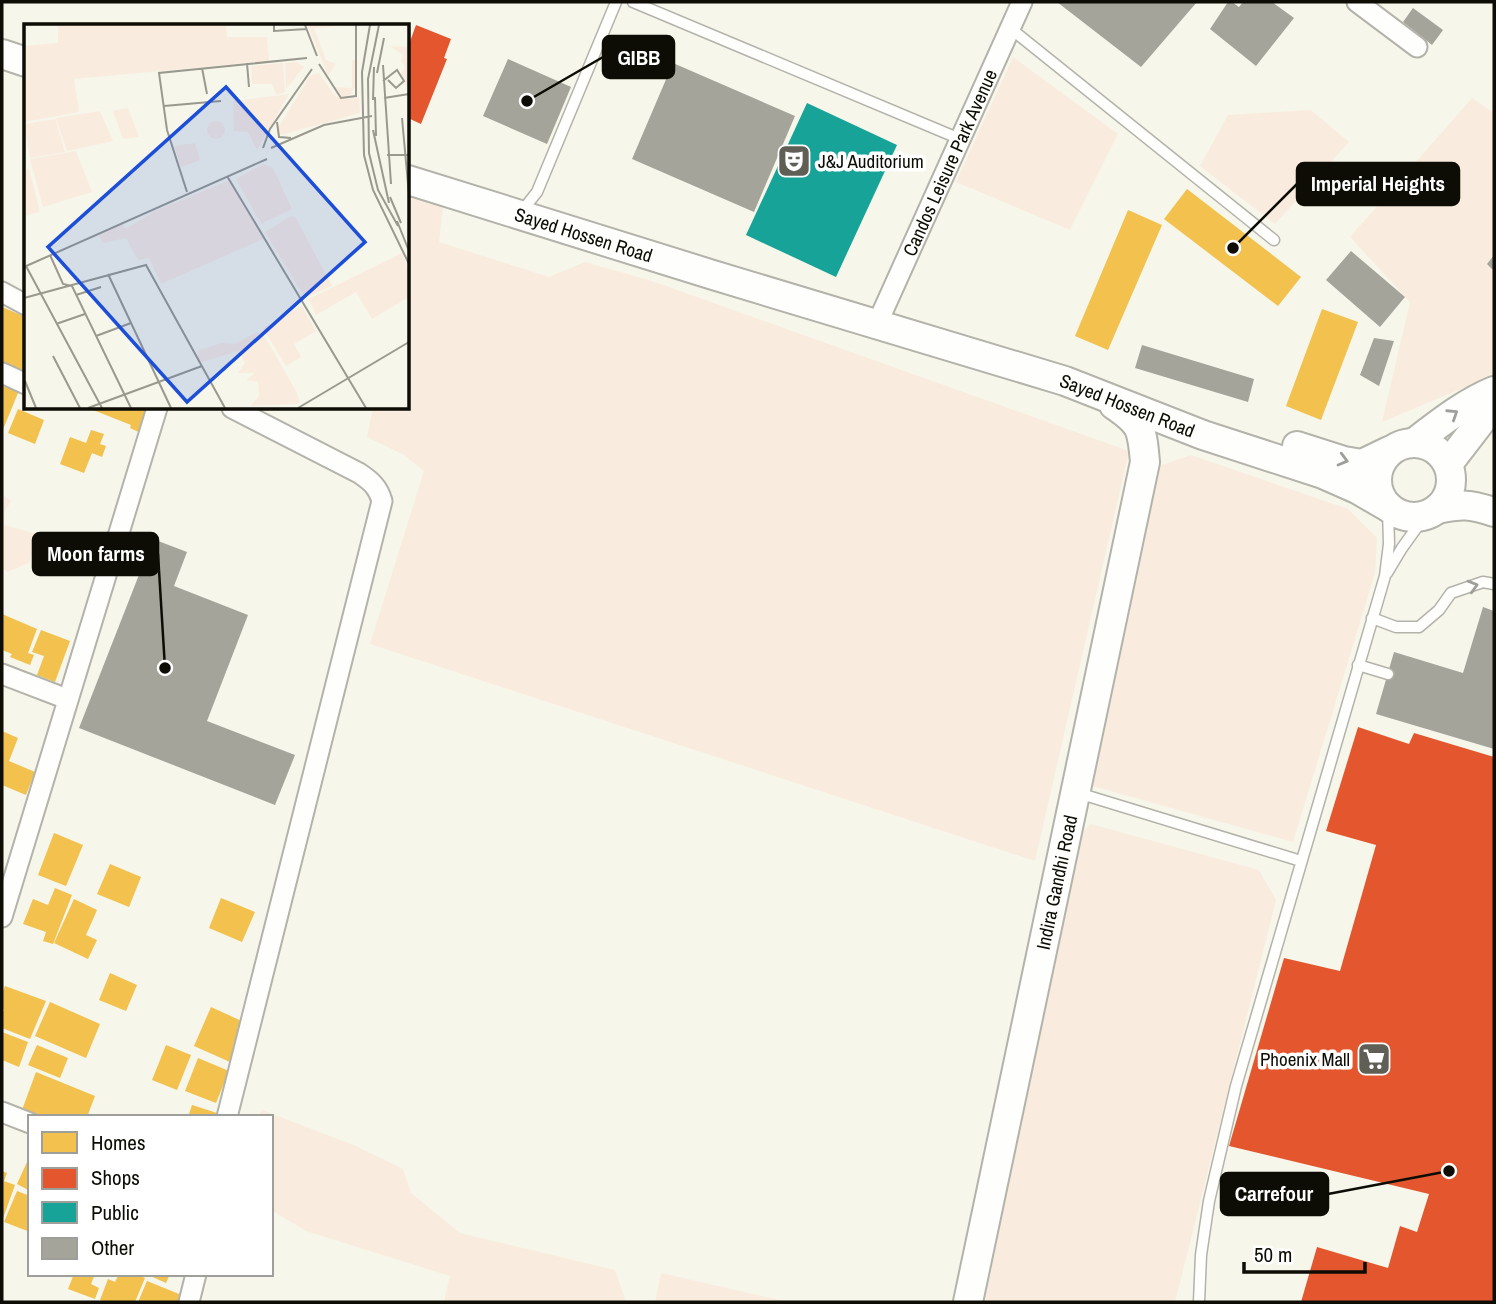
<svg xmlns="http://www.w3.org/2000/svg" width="1496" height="1304" viewBox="0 0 1496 1304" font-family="'Archivo Narrow',sans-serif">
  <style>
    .green { fill: #f9ecde }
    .homes { fill: #f2c14e }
    .shops { fill: #e4572e }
    .public { fill: #17a398 }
    .building { fill: #a5a49b }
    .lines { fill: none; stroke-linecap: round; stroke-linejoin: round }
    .lane-casing { stroke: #b3b3ab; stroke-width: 13 }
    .street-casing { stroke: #b3b3ab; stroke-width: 23 }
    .secondary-casing { stroke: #b3b3ab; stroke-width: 32 }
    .lane { stroke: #fefefc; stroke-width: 10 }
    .street { stroke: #fefefc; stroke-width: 19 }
    .secondary { stroke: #fefefc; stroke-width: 28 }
    .oneway { stroke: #9e9e9a }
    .labels { text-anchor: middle; stroke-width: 7; stroke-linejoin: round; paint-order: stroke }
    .poi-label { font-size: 19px; fill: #0d0d06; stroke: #fff; text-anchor: start }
    .street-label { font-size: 19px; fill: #0d0d06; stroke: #fff }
    .inset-road { fill: none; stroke: #99998f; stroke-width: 2 }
    .view { fill: #1d4ed8; fill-opacity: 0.15; stroke: #1d4ed8; stroke-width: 3.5 }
    .inset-edge { fill: none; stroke: #0d0d06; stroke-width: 3.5 }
    .leader { fill: none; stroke: #0d0d06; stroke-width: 2.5 }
    .callout-dot { fill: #0d0d06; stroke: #fff; stroke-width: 2.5 }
    .callout { fill: #0d0d06; stroke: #0d0d06; stroke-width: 2.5 }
    .callout-label { font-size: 21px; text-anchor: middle; font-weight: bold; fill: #fff }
  </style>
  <rect width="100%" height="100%" fill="#f6f6ea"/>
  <path class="green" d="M1013,57L1118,134L1070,230L956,182Z
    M1472,98L1494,113V375L1382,422L1410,302L1350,237Z
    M1311,110L1349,142L1275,224L1200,166L1228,115Z
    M408,195L443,207L439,242L549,277L585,262L652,281L1129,451L1035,861L370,644L424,471L404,455L367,437L373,408H408Z
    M1191,455L1348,509L1377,538L1375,573L1293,842L1089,785L1159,466Z
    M2,494L11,501L5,511L4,525L40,535L29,563L7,572L2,567Z
    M1091,824L1259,870L1276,900L1175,1302H985L1076,838Z
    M262,1110L356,1146L403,1169L411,1193L460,1233L615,1270L626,1302H444L450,1276L306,1231L271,1210V1117H257Z
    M661,1273L788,1302H655Z"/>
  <path class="homes" d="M1187,189L1301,277L1278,306L1164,219Z
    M1128,210L1162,225L1108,350L1075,336Z
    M2,307L26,317L25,372L2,362Z
    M1322,309L1358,322L1321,420L1286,406Z
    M2,380L20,388L2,432Z
    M88,408H153L143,434L130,428L131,425Z
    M18,409L44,420L35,444L8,433Z
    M91,430L104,434L100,444L106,446L102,457L92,453L84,473L60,464L70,437L86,443Z
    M2,614L37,629L28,653L34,655L30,665L10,657L12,654L2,650Z
    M41,630L70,641L55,682L37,675L44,656L32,652Z
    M2,731L18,738L9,761L35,772L26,795L2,785Z
    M54,833L83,845L66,886L38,875Z
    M110,864L141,877L129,907L97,894Z
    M55,888L72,895L53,944L43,941L46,932L23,924L33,899L48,905Z
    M221,898L255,912L242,942L209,928Z
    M74,899L97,910L86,935L97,940L88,959L54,943Z
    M110,973L137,985L126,1011L99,1000Z
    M5,986L46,1001L30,1039L2,1028V1016L4,1009H2V994Z
    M50,1002L100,1024L86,1058L35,1036Z
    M211,1007L246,1023L230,1062L194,1046Z
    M2,1032L28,1042L19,1067L2,1060Z
    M37,1045L68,1058L60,1078L28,1065Z
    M166,1045L191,1055L177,1090L152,1080Z
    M198,1058L229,1071L216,1103L185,1091Z
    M36,1072L95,1096L87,1117H39L22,1110Z
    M192,1105L217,1113L215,1117H188Z
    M27,1162L30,1164V1191L17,1184Z
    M2,1171L7,1173L4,1181L15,1185L2,1221Z
    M17,1191L30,1196V1232L4,1222Z
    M74,1274H95L91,1284L99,1288L95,1299L68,1289Z
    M119,1274H135L145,1278L135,1302H104L100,1300L108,1279L115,1282Z
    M146,1274H170L166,1283Z
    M147,1281L184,1296L181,1302H138Z"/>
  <path class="shops" d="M416,25L451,39L444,58L447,59L421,124L408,118V47Z
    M1358,727L1409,744L1414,733L1494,757V1302H1301L1317,1247L1388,1268L1400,1226L1417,1232L1429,1194L1229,1146L1284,958L1340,971L1376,845L1326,831Z"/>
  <path class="public" d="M807,103L897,145L836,277L746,235Z"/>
  <path class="building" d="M1057,2H1197L1141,67Z
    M1228,2H1232L1239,7L1243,2H1272L1294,18L1256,66L1210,29Z
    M1413,8L1443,30L1432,45L1403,22Z
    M508,59L571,87L547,144L483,116Z
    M673,63L795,116L754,212L632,159Z
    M1351,251L1405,297L1380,327L1326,280Z
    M1494,255V271L1487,264Z
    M1374,338L1394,341L1379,386L1360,375Z
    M1142,345L1254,379L1248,402L1135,368Z
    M153,539L187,552L174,586L248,615L207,721L295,755L275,805L79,728Z
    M1483,607L1494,611V749L1376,714L1394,652L1463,673Z"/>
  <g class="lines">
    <defs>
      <path id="lane" d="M633,2L960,139
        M1010,28L1274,240
        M522,211L537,192L616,2
        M1387,573L1402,548L1425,516
        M1372,618L1396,627H1419L1439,610L1451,593L1483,582L1494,584
        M1358,665L1388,674
        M1078,793L1301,861
        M1199,1302L1201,1255L1209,1201L1236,1086L1385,576L1389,544L1388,509"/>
      <g id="street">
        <path d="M1357,2L1417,47"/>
        <path d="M2,292L26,305"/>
        <path id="s1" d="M877,324L1022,2"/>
        <path d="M2,373L26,384"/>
        <path d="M2,674L67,699"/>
        <path d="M2,917L157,408"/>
        <path d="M2,1112L30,1123"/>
        <path d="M227,1117L382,501C378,487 371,481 359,473L232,408"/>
        <path d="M189,1302L196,1274"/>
      </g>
      <g id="secondary">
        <path d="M2,54L26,62"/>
        <path id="s2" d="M408,180L713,275L1065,381L1203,435L1323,474L1357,489L1388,507"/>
        <path d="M1415,442C1440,423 1465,403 1494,391"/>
        <circle cx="1414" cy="480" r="37"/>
        <path d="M1297,446L1344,461L1362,464L1389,451"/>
        <path d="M1448,464L1488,412L1494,406"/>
        <path d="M1437,509C1463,504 1469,504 1494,512"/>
        <path id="s3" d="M968,1302L1145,462C1142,429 1142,424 1114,405"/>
      </g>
    </defs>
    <use href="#lane" class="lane-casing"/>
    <use href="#street" class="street-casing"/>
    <use href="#secondary" class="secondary-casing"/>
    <use href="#lane" class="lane"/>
    <use href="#street" class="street"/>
    <use href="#secondary" class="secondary"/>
  </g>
  <defs><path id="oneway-chevron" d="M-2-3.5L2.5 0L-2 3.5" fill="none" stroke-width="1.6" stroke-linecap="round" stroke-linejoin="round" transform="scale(1.75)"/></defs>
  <g class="oneway">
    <use href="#oneway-chevron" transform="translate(1453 414) rotate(-33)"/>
    <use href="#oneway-chevron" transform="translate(1343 460) rotate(15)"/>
    <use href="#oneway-chevron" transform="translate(1473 586) rotate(-16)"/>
  </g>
  <defs>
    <symbol id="theatre-square" viewBox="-11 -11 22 22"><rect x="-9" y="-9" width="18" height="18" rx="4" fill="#5f5f56" stroke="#fff"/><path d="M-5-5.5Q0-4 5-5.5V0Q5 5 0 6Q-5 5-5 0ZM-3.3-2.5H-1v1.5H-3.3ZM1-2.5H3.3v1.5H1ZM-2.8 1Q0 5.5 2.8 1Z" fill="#fff"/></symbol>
    <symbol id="supermarket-square" viewBox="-11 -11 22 22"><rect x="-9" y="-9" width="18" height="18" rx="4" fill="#5f5f56" stroke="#fff"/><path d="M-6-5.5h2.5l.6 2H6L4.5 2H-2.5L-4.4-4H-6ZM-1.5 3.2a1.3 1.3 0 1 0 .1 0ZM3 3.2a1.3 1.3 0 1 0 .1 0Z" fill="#fff"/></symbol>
  </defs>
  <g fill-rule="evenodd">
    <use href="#theatre-square" x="775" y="142" width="38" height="38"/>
    <use href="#supermarket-square" x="1355" y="1040" width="38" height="38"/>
  </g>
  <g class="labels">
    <g class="poi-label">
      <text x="818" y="168">J&amp;J Auditorium</text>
      <text x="1350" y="1066" text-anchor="end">Phoenix Mall</text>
    </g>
    <g class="street-label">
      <text dy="7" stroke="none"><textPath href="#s1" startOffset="177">Candos Leisure Park Avenue</textPath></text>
      <text dy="7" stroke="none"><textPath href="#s2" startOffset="184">Sayed Hossen Road</textPath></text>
      <text dy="7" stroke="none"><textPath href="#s2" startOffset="754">Sayed Hossen Road</textPath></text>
      <text dy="7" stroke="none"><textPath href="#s3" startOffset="429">Indira Gandhi Road</textPath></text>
    </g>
  </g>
  <g transform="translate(24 24)">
    <rect width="385" height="385" fill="#f6f6ea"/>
    <path d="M34,1H202L203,13H243L245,37L50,55L55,88L0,98V22L34,19ZM284,1H329L290,4L302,36L312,40L304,52ZM366,22L385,23V67L377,50L381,42L377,38L379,31ZM328,36H332L331,63L323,75L335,74L336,89L257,111L254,104L286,52L295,49L311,72L317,73L311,63L328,64ZM272,38L280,43L262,65L261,39ZM259,39L261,68L252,71L248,60H228L227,42ZM265,70L233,126L224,108L210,107L209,77ZM104,84L115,113L99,115L89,87ZM76,87L89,117L43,127L32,94ZM31,95L41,128L6,134L0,100ZM183 106a9 9 0 1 1 18 0a9 9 0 1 1-18 0ZM171,119L176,136L157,143L150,122ZM52,127L68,168L19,183L6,135ZM239,140L249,144L268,185L237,200L212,155ZM5,144L16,188L0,192V146ZM206,156L239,215L137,260L125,234L114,236L102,214L79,219L75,211L99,200L102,205L131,187ZM267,192L272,194L308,262L281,274L241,208ZM378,229L385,249V273L348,295L332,268L292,291L285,275ZM278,282L292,307L270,320L277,333L262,342L239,304ZM233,308L241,313L272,367L276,378L272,380L227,382L235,372L234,358L222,356L231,349H214L221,339L214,327L174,339V327L197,319L211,320Z" fill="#f9ecde"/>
    <path class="inset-road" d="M250,1V7L283,5M281,1L293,32M346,1L338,48L340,131L349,166L385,240M355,1L344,55L345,129L354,166L374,202M223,39L225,63M295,40L317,74L332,72V1M359,41L367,160M178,44L183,70M353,49L360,14M359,57L373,46L380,57L372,64L364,56M351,73L352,112M360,74L385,70M349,76L350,43M140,82L197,77M378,94L385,171M253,98L255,113L267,114M349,106L365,179M239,124L246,105L288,45M247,124L300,101L348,92M363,131H385M203,152L342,384M163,168L143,106L135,49L283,34M366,173L377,199M373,197L385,227M26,231L39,260L48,262L107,384M2,242L78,384M0,243L243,135M84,250L147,384M52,271L77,263M0,274L122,241L201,384M32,300L61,290M72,312L107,299M29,332L56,384M1,357L12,384M64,384L178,342M274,384L385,318"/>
    <path class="view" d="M202,63L341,218L163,378L24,223Z"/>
    <rect width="385" height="385" class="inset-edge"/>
  </g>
  <path class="leader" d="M527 101L603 57M1233 248L1297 184M165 668L158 554M1449 1171L1328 1194"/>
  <g class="callout-dot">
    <circle cx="527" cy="101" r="7"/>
    <circle cx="1233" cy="248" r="7"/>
    <circle cx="165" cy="668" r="7"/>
    <circle cx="1449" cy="1171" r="7"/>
  </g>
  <g class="callout">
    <rect x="603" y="36" width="71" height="42" rx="7"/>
    <rect x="1297" y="163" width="162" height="42" rx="7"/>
    <rect x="33" y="533" width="125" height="42" rx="7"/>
    <rect x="1221" y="1173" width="107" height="42" rx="7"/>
  </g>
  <g class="callout-label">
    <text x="639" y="65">GIBB</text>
    <text x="1378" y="191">Imperial Heights</text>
    <text x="96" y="561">Moon farms</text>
    <text x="1274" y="1201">Carrefour</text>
  </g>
  <rect width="1496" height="1304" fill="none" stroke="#0d0d06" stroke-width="7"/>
  <rect x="28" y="1115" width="245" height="161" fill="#ffffff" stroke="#9e9e9b" stroke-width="2"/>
  <rect x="42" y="1132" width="35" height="21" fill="#f2c14e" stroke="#9e9e9b" stroke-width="2"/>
  <text x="91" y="1150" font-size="21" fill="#0d0d06">Homes</text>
  <rect x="42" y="1168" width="35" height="21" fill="#e4572e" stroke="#9e9e9b" stroke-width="2"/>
  <text x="91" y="1185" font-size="21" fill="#0d0d06">Shops</text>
  <rect x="42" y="1202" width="35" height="21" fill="#17a398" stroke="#9e9e9b" stroke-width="2"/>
  <text x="91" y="1220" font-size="21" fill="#0d0d06">Public</text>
  <rect x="42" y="1238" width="35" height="21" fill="#a5a49b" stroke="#9e9e9b" stroke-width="2"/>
  <text x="91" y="1255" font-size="21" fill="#0d0d06">Other</text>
  <path d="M1244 1262v10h121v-10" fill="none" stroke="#0d0d06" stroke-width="3.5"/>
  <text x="1254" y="1262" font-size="21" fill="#0d0d06" stroke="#ffffff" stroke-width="5" paint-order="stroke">50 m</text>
</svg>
